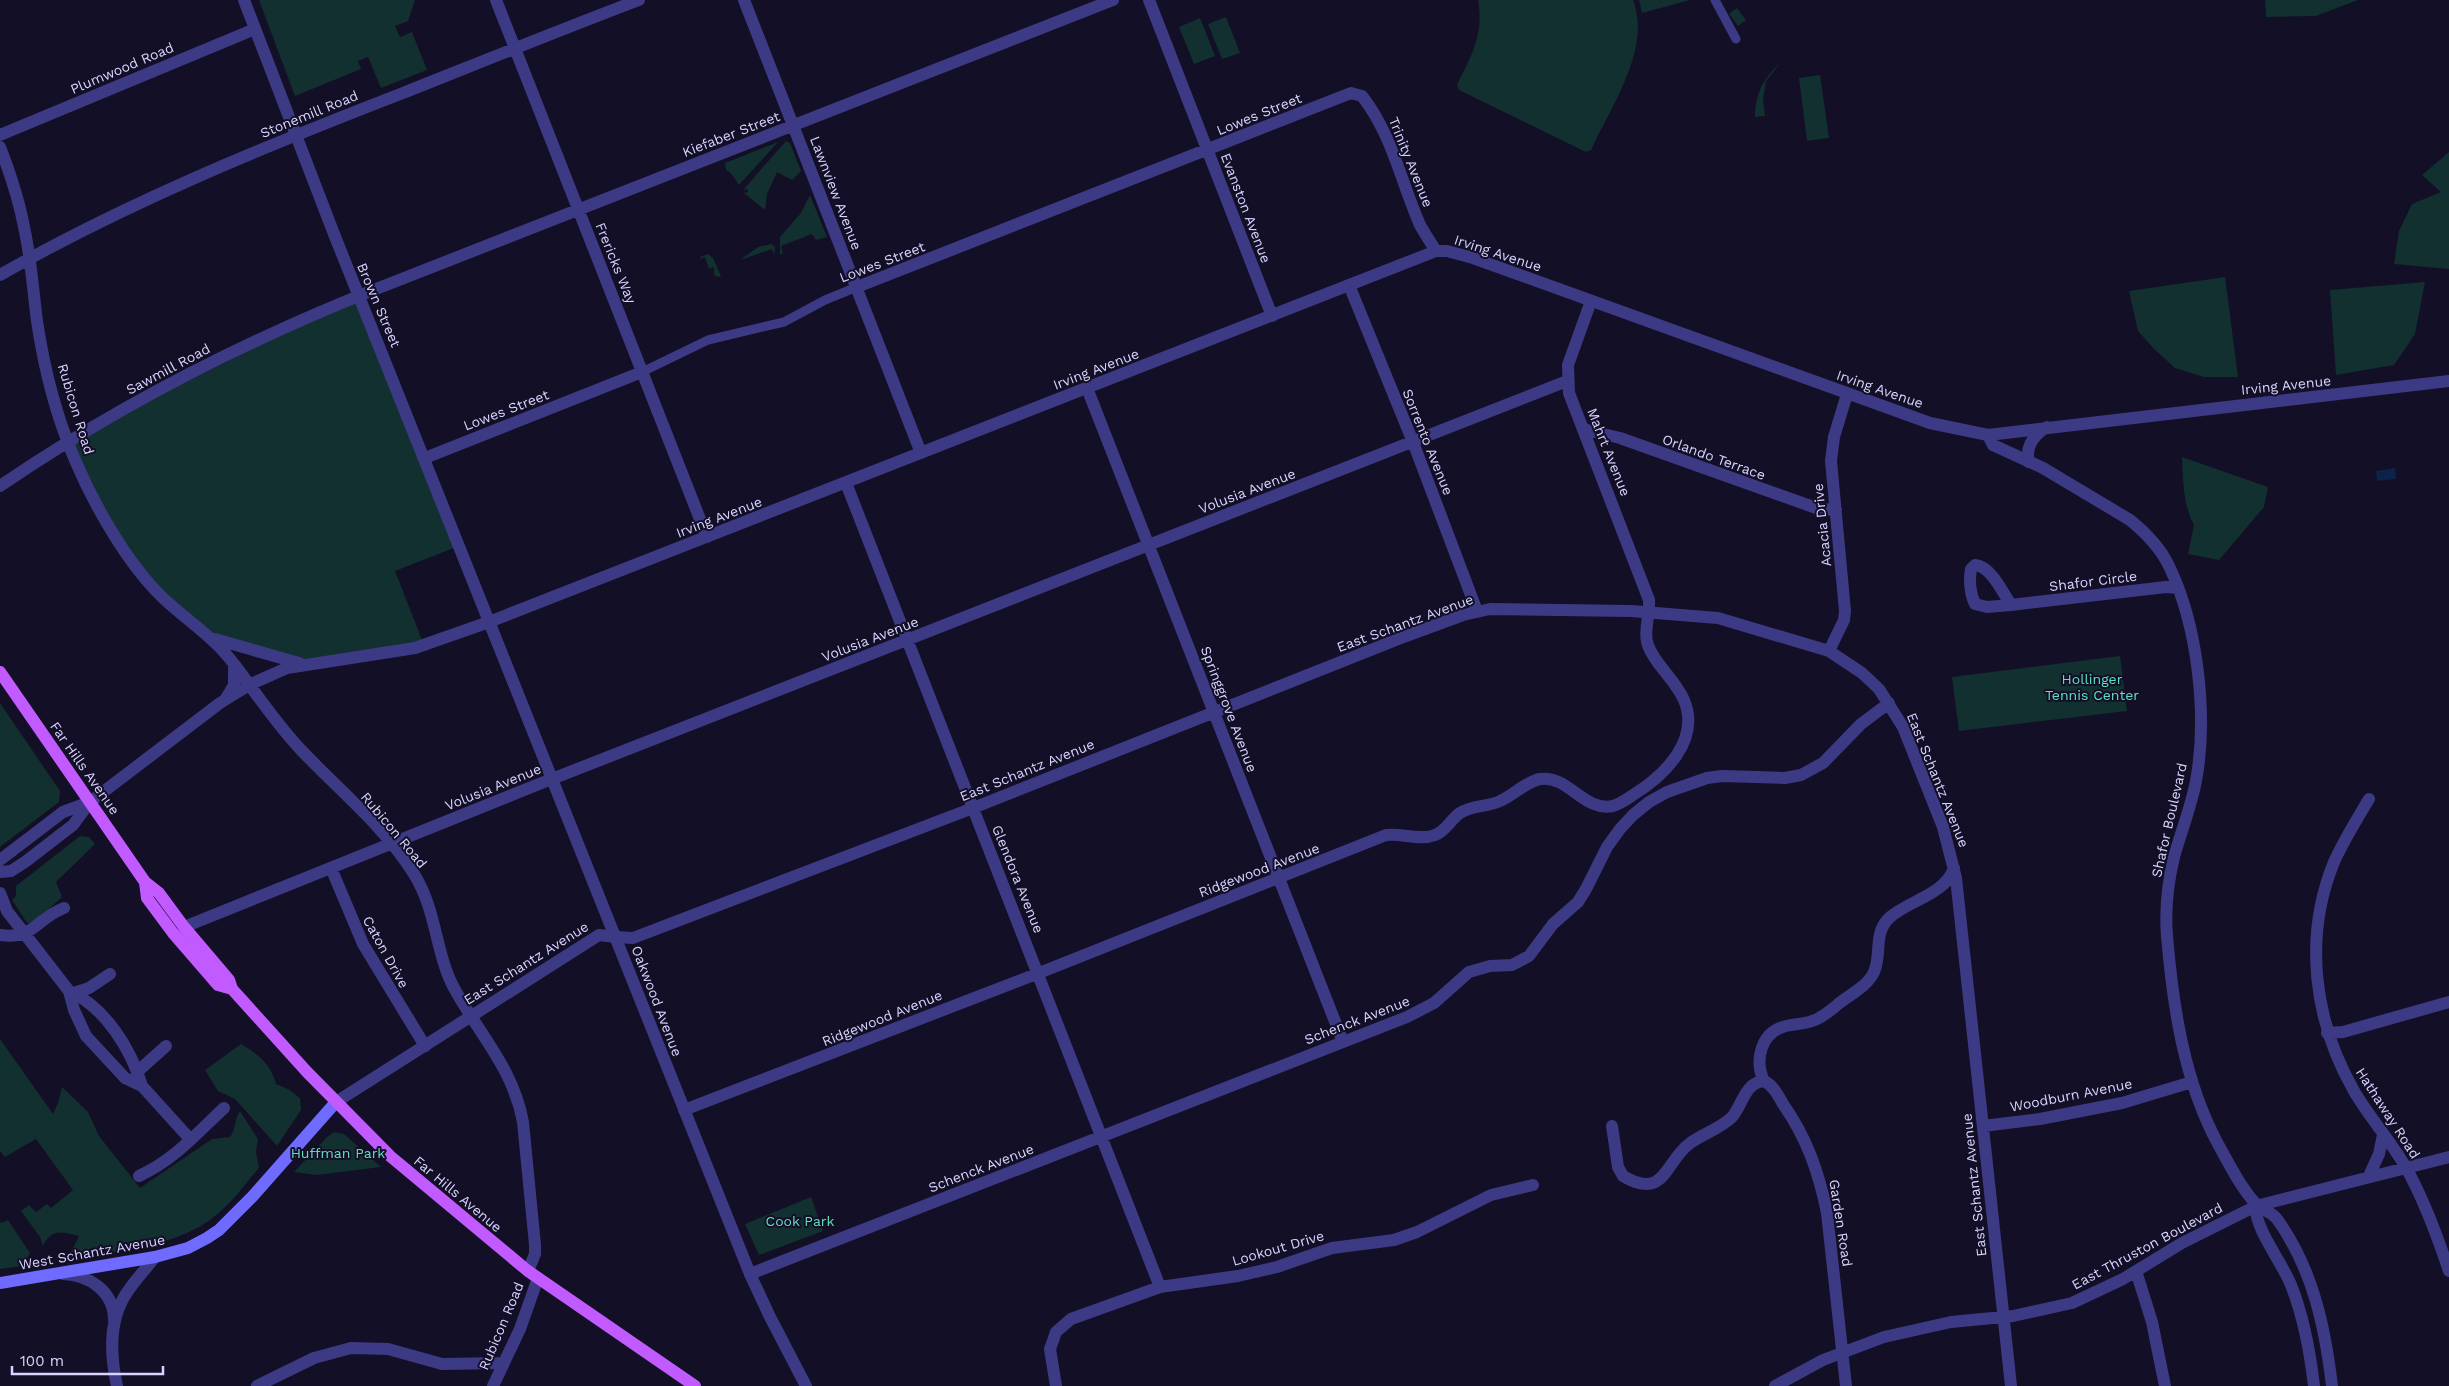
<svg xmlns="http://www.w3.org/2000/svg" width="2449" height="1386" viewBox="0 0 2449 1386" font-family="'Work Sans',sans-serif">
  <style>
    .green { fill: #12302f }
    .water { fill: #0c2248 }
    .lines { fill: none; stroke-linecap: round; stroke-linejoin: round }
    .pedestrian { stroke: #3d3a85; stroke-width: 9 }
    .minor { stroke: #3d3a85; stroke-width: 12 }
    .tertiary { stroke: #3d3a85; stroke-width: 12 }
    .secondary { stroke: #6f6bff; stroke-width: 12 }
    .primary { stroke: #c25bff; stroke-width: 12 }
    .labels { text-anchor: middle; stroke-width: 4; stroke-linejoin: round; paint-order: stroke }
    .street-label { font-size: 14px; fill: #d9d4ff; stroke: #130f26 }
    .park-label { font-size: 14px; fill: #5fe0c0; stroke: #130f26 }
  </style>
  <rect width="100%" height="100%" fill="#130f26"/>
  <path class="green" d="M259,0H415L408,21L395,26L400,37L412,32L427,70L381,88L368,57L358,61L361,69L295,96Z
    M1478,0H1633C1652,48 1611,107 1591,150L1586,152L1459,90L1457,85C1472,54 1484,35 1478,0Z
    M1639,0H1690L1642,13Z
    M2265,0H2358L2316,16L2266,17Z
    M1737,8L1746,20L1738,26L1729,14Z
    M1226,17L1240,53L1222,59L1208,24Z
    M1200,18L1215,56L1194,64L1179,27Z
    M1781,62L1766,81L1763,100L1765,116L1755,117C1755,93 1764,78 1781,62Z
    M1820,75L1829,138L1807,141L1799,78Z
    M786,141L790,143L801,171L792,180L777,172L767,194L765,210L744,193L748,192L747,189L743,190Z
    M778,142L739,185L730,172L726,170L725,163Z
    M2449,152V269L2394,264L2399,231L2412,204L2441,192L2422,175Z
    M810,195L827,237L816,240L812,234L781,246L783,253L780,255V237L801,213Z
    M771,244L775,247L774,255L772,249L740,260L758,247Z
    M708,254L713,258L721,276L718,277L714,275V267L709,269L705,257L701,259L700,257Z
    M2225,277L2238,377H2204L2175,368L2154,349L2138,331L2129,291Z
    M2425,282L2415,334L2394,365L2336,375L2330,290Z
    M359,296L459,546L395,571L424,645L304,664L210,637L129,557L67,441Z
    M2182,457L2268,487L2264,507L2219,560L2188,554L2194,525C2183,504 2183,481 2182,457Z
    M2120,656L2127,711L1959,731L1952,677Z
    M0,703L60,791L59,802L0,847Z
    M80,836L89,837L95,844L56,882L62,897L33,923H27L12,900L16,896V886Z
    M0,1039L53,1114L58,1103L62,1087L88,1112L99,1136L140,1188L212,1139L230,1137C236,1129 234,1120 240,1111L258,1139L256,1152L259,1168C245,1184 232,1203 215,1216C183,1244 110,1256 69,1256L79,1236C61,1232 52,1228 43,1246L40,1237L21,1211L29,1205L36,1212L47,1204L51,1208L73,1190L36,1139L5,1157L0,1151Z
    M241,1044C258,1054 271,1064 276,1084L288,1089L300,1098L301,1110L277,1146L235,1099L218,1091L205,1070Z
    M334,1132L344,1134L381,1167L316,1175L294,1172L327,1137Z
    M811,1197L823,1231L759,1255L745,1224Z
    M8,1220L30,1253L22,1266L0,1269V1221L1,1223Z"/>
  <path class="water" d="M2395,468L2396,479L2377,481L2376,471Z"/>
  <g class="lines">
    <path class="pedestrian" d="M1715,0L1736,39
      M642,372L708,340L784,322L825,300L857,287"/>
    <path class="minor" d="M496,0L707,537
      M744,0L921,453
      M1149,0L1272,316
      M0,135L255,29
      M0,147C10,173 19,200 24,227C31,258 33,290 37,321C44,368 56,416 75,460C94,505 127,563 162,597C186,620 214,637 234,664V685L225,700
      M0,275C128,202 266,146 403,93C481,62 560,30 639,0
      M1349,285L1413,442L1477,611
      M857,287L1351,93L1362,96C1392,134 1401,182 1420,225C1425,234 1431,243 1436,251
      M1087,388L1343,1042
      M1583,429L1620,438L1819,509L1836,510
      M1988,435L1993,445L2043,468L2130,520C2146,533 2160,547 2169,566C2198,626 2208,716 2196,781C2191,807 2181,832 2174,857C2168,882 2165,911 2167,936C2173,1007 2184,1081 2218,1144C2229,1164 2240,1186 2255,1203C2261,1210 2271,1211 2277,1219C2313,1269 2325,1327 2332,1386
      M425,458L642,372
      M846,483L1160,1287
      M0,486C116,407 241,343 371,291L1113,0
      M1975,565C1991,566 2003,593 2011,605L1987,607L1975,604C1970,594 1969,580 1971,569Z
      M2011,605L2166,587L2178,588
      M215,639L299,663
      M1829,651L1844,620L1845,611L1831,461L1834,437L1847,394
      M234,664C256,693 276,724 302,751C339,790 385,827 414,874C437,911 435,952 454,988C479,1034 513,1068 523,1122L535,1245V1254L528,1271
      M2369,799C2357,819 2344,840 2334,862C2303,938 2314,1021 2354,1091C2369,1117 2390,1140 2405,1166C2424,1199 2437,1235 2449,1271
      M0,860L63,812L90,802L220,703L251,684L287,668L415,648L489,622
      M331,868L363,944L425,1046
      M0,872L11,871L25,862L73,825L90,802
      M0,893L7,911L69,991L74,1010L86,1036L125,1078L142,1086L190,1139
      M184,927L534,786L1567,381
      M0,935C35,940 35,919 64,908
      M616,937L633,938L973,808L1406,636L1463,615L1490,609L1631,611L1718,618L1829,651L1862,673L1879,689L1903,727L1943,827L1956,878L2011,1386
      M69,991C105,1007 131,1049 142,1086
      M74,993L89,988L110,974
      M2327,1033L2343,1032L2449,1002
      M137,1072L166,1046
      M1764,1081C1773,1085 1778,1095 1783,1104C1807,1138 1819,1173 1827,1213L1846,1386
      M1764,1081C1754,1060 1761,1032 1786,1026C1795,1024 1804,1024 1812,1021C1822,1018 1830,1011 1837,1005C1849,995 1868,986 1874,972C1882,954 1873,934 1889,918C1909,900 1945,895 1954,868
      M684,1110L1039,973L1386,835C1402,833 1420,841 1435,835C1446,831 1451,819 1460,813C1472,805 1488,807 1500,801C1514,795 1525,782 1540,779C1569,775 1583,812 1613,806C1620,804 1627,799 1633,795C1664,776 1701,740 1684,700C1675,679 1653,663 1647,642C1644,629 1650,614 1649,600L1569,393L1568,365L1591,301
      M1612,1126L1618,1167L1623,1176C1665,1201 1665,1162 1689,1144C1702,1134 1720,1129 1732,1117C1742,1106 1745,1082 1764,1081
      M1983,1126L2040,1119L2122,1103L2192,1082
      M139,1176C175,1159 195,1135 224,1108
      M2369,1176L2379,1154L2383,1135
      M2256,1206C2254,1228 2282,1262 2291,1285C2304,1318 2310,1351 2314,1386
      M2136,1271L2152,1322L2165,1386
      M63,1274C89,1275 114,1291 114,1320
      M750,1274L1407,1017L1434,1003L1469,972L1490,966L1512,965L1529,956L1553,924L1578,902L1586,889L1607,847L1620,829L1633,815L1649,802L1667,792L1707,778L1722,776L1785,778L1801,775L1823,763L1861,724L1889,703
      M117,1386C110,1354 108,1319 128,1291C136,1279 146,1269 155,1257
      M257,1386L314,1358L351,1348L388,1349L442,1364L502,1363
      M493,1386L520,1329L538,1278
      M1056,1386L1050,1349L1056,1332L1071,1319L1160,1287L1238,1276L1277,1267L1332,1248L1394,1240L1417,1232L1491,1195L1533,1185
      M1775,1386L1823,1360L1884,1337L1951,1322L2013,1316L2072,1303L2123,1279L2182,1243L2256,1206L2449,1157"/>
    <path class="tertiary" d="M244,0L334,234L750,1274L769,1315L806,1386
      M2029,462C2025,446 2034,435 2047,427
      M489,622L1436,251H1447L1473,258L1930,423L1988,435L2449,381
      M336,1102L599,935L616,937"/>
    <path class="secondary" d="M0,1283L155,1257L188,1248L207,1238L219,1230L252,1197L336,1102"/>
    <path class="primary" d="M0,672L145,882L159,893L184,927L229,980L232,989L307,1072L390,1156L528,1271L695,1386
      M145,882L147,898L173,933L218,985L232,989"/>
  </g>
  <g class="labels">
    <g class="street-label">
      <text transform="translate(122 68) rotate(-23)" y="5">Plumwood Road</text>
      <text transform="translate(309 114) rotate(-22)" y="5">Stonemill Road</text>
      <text transform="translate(1259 114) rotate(-22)" y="5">Lowes Street</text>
      <text transform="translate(731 134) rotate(-21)" y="5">Kiefaber Street</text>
      <text transform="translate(1411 162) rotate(68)" y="5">Trinity Avenue</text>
      <text transform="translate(836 193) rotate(69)" y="5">Lawnview Avenue</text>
      <text transform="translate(1246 208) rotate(69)" y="5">Evanston Avenue</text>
      <text transform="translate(1498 253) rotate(18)" y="5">Irving Avenue</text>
      <text transform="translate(882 262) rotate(-21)" y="5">Lowes Street</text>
      <text transform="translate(616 263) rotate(68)" y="5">Frericks Way</text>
      <text transform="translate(379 305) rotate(67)" y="5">Brown Street</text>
      <text transform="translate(168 369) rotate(-28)" y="5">Sawmill Road</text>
      <text transform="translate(1096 369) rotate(-21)" y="5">Irving Avenue</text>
      <text transform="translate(2286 385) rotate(-6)" y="5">Irving Avenue</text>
      <text transform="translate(1880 389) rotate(19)" y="5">Irving Avenue</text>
      <text transform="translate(76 409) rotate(73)" y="5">Rubicon Road</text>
      <text transform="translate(506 410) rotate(-21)" y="5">Lowes Street</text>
      <text transform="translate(1428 442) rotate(68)" y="5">Sorrento Avenue</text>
      <text transform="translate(1609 452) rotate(68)" y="5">Mahrt Avenue</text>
      <text transform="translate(1714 457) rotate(20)" y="5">Orlando Terrace</text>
      <text transform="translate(1247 491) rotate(-21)" y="5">Volusia Avenue</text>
      <text transform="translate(719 517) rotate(-21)" y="5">Irving Avenue</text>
      <text transform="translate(1822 525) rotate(-96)" y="5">Acacia Drive</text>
      <text transform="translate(2093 581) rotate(-7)" y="5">Shafor Circle</text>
      <text transform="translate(1405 623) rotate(-20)" y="5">East Schantz Avenue</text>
      <text transform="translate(870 639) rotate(-21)" y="5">Volusia Avenue</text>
      <text transform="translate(1229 709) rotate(69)" y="5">Springgrove Avenue</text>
      <text transform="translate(85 768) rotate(55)" y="5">Far Hills Avenue</text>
      <text transform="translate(1027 770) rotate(-22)" y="5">East Schantz Avenue</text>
      <text transform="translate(1938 780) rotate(68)" y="5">East Schantz Avenue</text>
      <text transform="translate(493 787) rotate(-22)" y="5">Volusia Avenue</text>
      <text transform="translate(2169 820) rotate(-77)" y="5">Shafor Boulevard</text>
      <text transform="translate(394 830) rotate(50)" y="5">Rubicon Road</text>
      <text transform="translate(1259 870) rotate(-21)" y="5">Ridgewood Avenue</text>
      <text transform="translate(1018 879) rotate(68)" y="5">Glendora Avenue</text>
      <text transform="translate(386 952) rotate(61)" y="5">Caton Drive</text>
      <text transform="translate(526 963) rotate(-32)" y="5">East Schantz Avenue</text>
      <text transform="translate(657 1001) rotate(69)" y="5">Oakwood Avenue</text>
      <text transform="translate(882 1018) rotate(-22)" y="5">Ridgewood Avenue</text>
      <text transform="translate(1357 1020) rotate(-21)" y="5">Schenck Avenue</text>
      <text transform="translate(2071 1095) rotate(-11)" y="5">Woodburn Avenue</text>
      <text transform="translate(2388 1113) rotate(57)" y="5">Hathaway Road</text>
      <text transform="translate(981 1168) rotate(-21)" y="5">Schenck Avenue</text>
      <text transform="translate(1974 1185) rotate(-96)" y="5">East Schantz Avenue</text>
      <text transform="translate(458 1194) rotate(40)" y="5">Far Hills Avenue</text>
      <text transform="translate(1841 1223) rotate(81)" y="5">Garden Road</text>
      <text transform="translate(2147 1246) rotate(-28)" y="5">East Thruston Boulevard</text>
      <text transform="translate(1278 1248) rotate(-16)" y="5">Lookout Drive</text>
      <text transform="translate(92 1252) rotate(-10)" y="5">West Schantz Avenue</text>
      <text transform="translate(501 1326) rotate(-67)" y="5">Rubicon Road</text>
    </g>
    <g class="park-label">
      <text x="2092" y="684">Hollinger<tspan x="2092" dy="16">Tennis Center</tspan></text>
      <text x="338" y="1158">Huffman Park</text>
      <text x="800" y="1226">Cook Park</text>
    </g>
  </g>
  <path d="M12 1366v8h151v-8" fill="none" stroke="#d9d4ff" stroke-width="2.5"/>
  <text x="20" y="1366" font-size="15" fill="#d9d4ff" stroke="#130f26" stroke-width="4" paint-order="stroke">100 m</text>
</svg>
